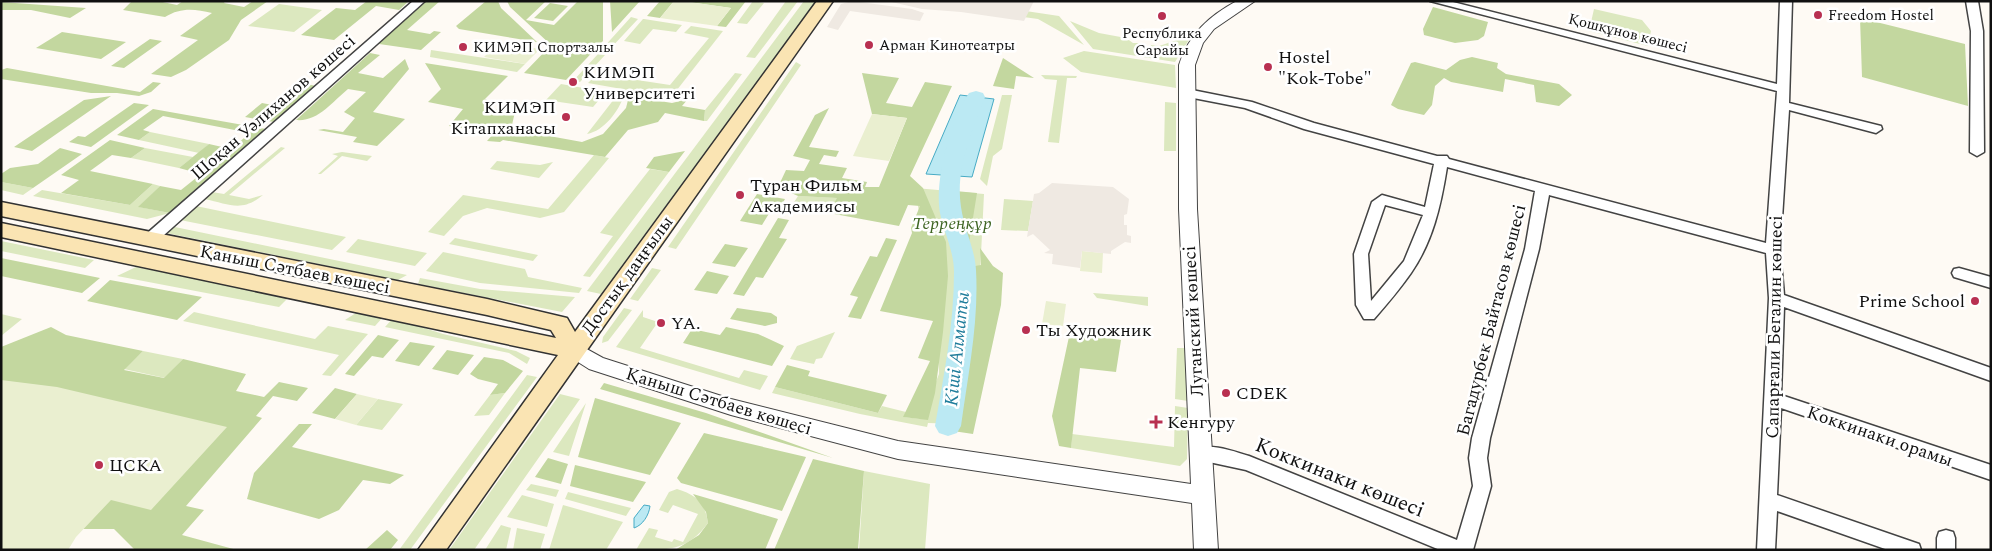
<svg xmlns="http://www.w3.org/2000/svg" width="1992" height="551" viewBox="0 0 1992 551" font-family="Spectral,serif">
  <style>
    .green { fill: #dce8bf }
    .forest { fill: #c3d79f }
    .pitch { fill: #eaefd0 }
    .plaza { fill: #efe9e2 }
    .water { fill: #bbe9f3; stroke: #47abc5 }
    .lines { fill: none; stroke-linecap: round; stroke-linejoin: round }
    .river { fill: #bbe9f3; fill-rule: evenodd }
    .minor-casing { stroke: #434343; stroke-width: 3 }
    .tertiary-casing { stroke: #434343; stroke-width: 2 }
    .secondary-casing { stroke: #323232; stroke-width: 3 }
    .minor { fill: #fff; fill-rule: evenodd }
    .tertiary { fill: #fff; fill-rule: evenodd }
    .secondary { fill: #fae4b3; fill-rule: evenodd }
    .poi-dot { fill: #b83051; stroke: #fff; stroke-width: 2 }
    .labels { text-anchor: middle; stroke-width: 5; stroke-linejoin: round; paint-order: stroke }
    .far-poi-label { font-size: 15px; fill: #101010; stroke: #fff; text-anchor: start }
    .far-street-label { font-size: 15px; fill: #101010; stroke: #fff }
    .poi-label { font-size: 18px; fill: #101010; stroke: #fff; text-anchor: start }
    .street-label { font-size: 18px; fill: #101010; stroke: #fff }
    .park-label { font-size: 18px; font-style: italic; fill: #3e6523; stroke: #fff }
    .water-label { font-size: 19px; font-style: italic; fill: #207d9b; stroke: #fff }
    .near-street-label { font-size: 21px; fill: #101010; stroke: #fff }
  </style>
  <rect width="100%" height="100%" fill="#fefaf4"/>
  <path class="green" d="M753,1L764,3L747,24L737,23Z
    M786,1H798L755,58L746,57Z
    M804,1H816L601,294L587,291Z
    M279,4L322,10L294,32L248,26Z
    M1594,9L1642,20L1651,31L1648,46L1589,31Z
    M1019,10L1059,16L1084,45L1038,19L1016,16Z
    M631,17L638,19L609,50L602,49Z
    M643,19H644L682,25L676,32L653,29L640,44L624,41Z
    M1070,21L1099,33L1126,38L1133,43H1139L1136,54L1147,56L1151,45L1159,46L1192,35L1175,62L1093,49Z
    M691,26L723,31L673,95L667,97L588,83L597,74L670,85L709,38L684,33Z
    M431,50L525,64L517,72L430,57Z
    M1084,51L1175,65L1176,88L1081,72L1063,58Z
    M598,54L605,55L580,82L573,81Z
    M796,62L801,65L676,249L668,247Z
    M735,73L742,74L707,121H704L705,110Z
    M1041,75L1077,76L1076,78H1067L1059,143L1048,142L1057,80L1045,79Z
    M561,84L606,92L593,107L546,100Z
    M618,94L624,95C619,111 604,131 587,134Z
    M1002,95H1012L1002,149L993,156L987,186L980,179Z
    M1165,102L1176,103V151H1164Z
    M150,132L209,144L199,153L139,140Z
    M281,147L285,148L229,195L249,199L263,195C241,213 230,204 204,199L212,192L224,194Z
    M145,148L193,157L179,168L131,158Z
    M342,152L372,156L367,161L342,156L321,174H318L338,156L332,154Z
    M594,155L609,158L564,212L540,218L487,208L463,216L444,236L428,232L463,195L548,209Z
    M497,161L540,165L553,162L539,178L490,169Z
    M650,169L669,172L590,277L583,276L613,236L600,233Z
    M1,182L33,188L23,195L1,190Z
    M153,184L160,186L139,207L170,213L147,219L33,196L42,190L130,205Z
    M915,188L984,194L979,295L960,424L928,423L927,427L860,414L772,393L775,387L878,413L882,406L906,412L904,417L921,419L939,374L938,328Z
    M798,196L838,198L829,213L791,207Z
    M1004,199L1033,201L1028,231L1001,230Z
    M196,206L346,237L332,250L180,220Z
    M170,226L407,275L398,280L166,233Z
    M455,238L538,255L533,261L449,244Z
    M358,239L427,253L415,266L346,252Z
    M1,241L94,260L85,268L1,251Z
    M443,252L525,269L528,277L582,288L579,293L480,283L426,271Z
    M136,267L289,297L279,307L117,276Z
    M652,268L661,270L638,301L630,299Z
    M420,278L480,289L575,297L562,312L418,284Z
    M1093,293L1148,297V306L1097,298Z
    M624,308L632,310L608,341L602,343L603,337Z
    M643,310V317L658,322L640,348L739,378L744,370L768,376L760,390L616,347Z
    M359,311L384,316L375,326L345,320Z
    M194,312L315,339L328,326L368,334L331,376L322,375L339,355L183,321Z
    M1,314L22,319L1,336Z
    M393,318L443,334L516,351L530,358L527,364L509,353L385,327Z
    M835,332L822,358L816,359L814,364L790,359L797,346Z
    M1177,348H1188V401L1175,399Z
    M143,351L183,359L165,378L124,369Z
    M527,375L537,377L410,550H399Z
    M505,393L489,415L474,416L490,395Z
    M560,394L580,399L474,550H449Z
    M378,399L403,404L382,430L356,425Z
    M586,403L569,456L553,452Z
    M1175,406L1188,408L1187,459L1180,466L1071,448L1072,434L1174,447Z
    M864,471L930,484L925,550H859Z
    M531,484L559,490L556,497L526,490Z
    M677,489C696,495 705,502 708,523C687,551 669,550 636,550L649,528L658,530L655,537L672,542L674,539L683,542L698,514L673,505L668,513L659,510L669,492Z
    M568,492L631,508L626,516L565,499Z
    M522,495L554,504L547,527L507,517Z
    M563,505L623,522L606,550H549Z
    M501,525L511,528L506,550H485Z
    M517,528L545,534L540,550H513Z"/>
  <path class="forest" d="M132,1H158L177,5L183,1H225L224,3L244,7L253,1H268L241,20L229,40L186,70L171,77L151,74L198,40L180,36L212,13C195,9 181,7 165,17L123,10Z
    M367,1H409L399,10L376,6L334,40L301,35L336,8L355,10Z
    M425,1H440L407,30L430,34L434,31L441,32L421,50L379,44L382,39Z
    M486,1H498L501,8L537,42L459,29L456,26Z
    M507,1H546L526,20L554,25L578,1H603V41L566,80L524,73L551,45L510,7Z
    M610,1H640L612,32Z
    M660,1H674L660,18L647,16Z
    M682,1H746L726,27L717,26L731,8Z
    M1,2L86,8L70,18L31,10H1Z
    M550,3L568,6L553,21L534,18Z
    M1433,7L1488,22L1484,36L1478,40L1455,43L1424,35L1423,29Z
    M1860,18L1965,44L1968,106L1862,77Z
    M62,32L126,42L101,59L36,48Z
    M150,39L162,41L124,68L111,66Z
    M370,53L380,55L358,73L383,78L405,59L409,69L373,112L405,119L377,146L353,142L357,137L318,130L324,129L343,132L355,118L344,112L366,92L348,89C332,102 318,122 296,120Z
    M1472,57L1498,63L1497,68L1506,74L1559,84L1572,95L1559,106L1536,102L1534,85L1505,79L1503,92L1451,82L1444,78L1435,86L1432,105L1424,115L1398,109L1391,105L1411,63L1415,62L1446,70L1460,60Z
    M1003,58L1034,78L1016,76L1014,89L993,86Z
    M425,63L508,76L485,99L495,103L491,109L515,112L511,129L582,142L603,134L626,108L629,96L672,103L688,99L682,106L705,110L704,121L665,113L658,122L628,130L605,157L503,140L500,142L487,141L494,133L449,126L463,109L428,102L441,89Z
    M7,68L140,92L153,82L161,83L151,92L139,96L117,93H91L1,79V70Z
    M862,73L899,78L886,103L912,107L925,82L952,86L910,176L923,188L946,242L948,276L943,332L935,393L928,420L903,417L930,361L918,358L933,321L880,311L912,233L911,228L920,206L908,205L899,226L829,213L837,198L798,196L778,187L786,170L804,171L810,160L793,156L815,115L829,108L809,147L839,151L836,157L824,155L819,164L847,168L842,178L867,182L865,187H879L907,118L872,114Z
    M307,84L316,86L274,122L245,117L262,103L283,107Z
    M111,96L32,151L14,147L84,100Z
    M134,103L149,105L91,147L69,142L78,136L85,137Z
    M153,109L266,129L170,213L138,207L160,186L181,190L201,174L179,168L209,144L231,149L250,133L163,116L143,130L150,132L139,140L117,135Z
    M110,140L145,148L131,158L112,155L90,171L153,184L130,205L61,193L79,180L61,175Z
    M60,148L82,154L33,188L1,182V174L10,168L38,164Z
    M685,151L669,172L646,168L654,157Z
    M955,191L977,193L967,255L955,209Z
    M757,194L785,199L780,208L773,207L762,225L740,221Z
    M778,218L789,220L779,238L787,239L763,278L756,277L744,296L733,294Z
    M886,238L897,240L861,319L848,317L858,297L850,295L870,256L877,257Z
    M725,244L748,248L735,267L712,263Z
    M980,248L993,266L1003,273L1001,305L973,434L953,431L967,325L969,267L981,265Z
    M1,258L100,278L82,293L1,276Z
    M707,271L729,276L717,294L694,290Z
    M110,280L202,297L177,320L87,301Z
    M737,308L771,313L777,317V323L765,326L730,319Z
    M51,327L66,335L143,351L124,370L164,378L183,359L246,374L236,391L264,397L279,382L308,388L297,401L273,396L256,416L262,418L186,506L204,510L182,535L237,550H135L114,529H83L99,497L195,460L226,427L1,446V347Z
    M726,327L758,334L784,346L772,366L683,343L692,329L720,335Z
    M1070,332L1121,340L1116,372L1080,368L1071,448L1059,446L1052,416Z
    M378,335L399,340L383,358L372,356L354,376L345,374Z
    M410,342L435,346L419,366L395,361Z
    M447,350L474,355L458,375L432,369Z
    M484,357L503,360L523,371L505,393L490,395L498,384L478,379L470,374Z
    M787,365L810,371L808,376L887,395L878,413L775,387Z
    M604,383L706,413L833,458L600,389Z
    M335,388L357,394L335,419L312,413Z
    M595,398L681,423L650,475L578,457Z
    M299,424H312L292,447L404,475L390,484L363,480L339,510L319,519L247,499L254,473Z
    M704,433L806,457L782,511L681,483L677,478Z
    M548,458L568,464L561,484L535,477Z
    M813,459L864,471L858,550H774Z
    M575,465L646,482L633,502L570,486Z
    M693,494L778,519L765,550H675L699,535L708,523L706,512Z
    M387,530L398,540L390,550H365Z"/>
  <path class="pitch" d="M674,1H682L731,8L717,26L660,18Z
    M499,42L540,49L525,64L484,57Z
    M872,114L907,118L889,161L853,156Z
    M1082,251L1103,253L1102,273L1080,271Z
    M1046,301L1066,304L1063,326L1042,324Z
    M1,380L57,387L227,427L151,510L111,500L76,537L68,550H1Z
    M357,394L378,399L356,425L335,419Z"/>
  <path class="plaza" d="M852,1L912,9L924,13L920,21L850,11L838,30L827,27L841,4Z
    M887,1H1034L1024,21L961,12L922,9Z
    M1052,183L1113,187L1129,199L1127,214L1124,215V225H1127V235L1131,236V243L1125,242L1111,251V254L1082,251L1080,268L1052,264L1053,254L1044,253L1050,250L1033,234L1027,237L1034,194L1039,193Z"/>
  <path class="water" d="M960,95L994,99L972,177L926,174Z
    M644,505L650,506C649,515 643,525 634,528V518Z"/>
  <g class="lines">
    <path class="river" d="M976,91L983,93L985,97C972,132 955,169 961,207C964,229 975,249 976,270C979,322 968,375 961,426L957,433L948,436L939,433L935,426C944,375 954,324 954,272C954,251 944,233 940,213C934,180 951,120 969,93Z"/>
    <defs>
      <path id="minor" d="M413,1H425L154,244H144L142,240L144,236Z
        M1430,1H1449L1777,84L1780,1H1792L1789,103L1881,126L1882,129L1876,133L1789,110L1780,250L1784,295L1991,368V381L1784,307L1781,395L1991,465V480L1781,408L1777,495L1919,544L1921,550H1888L1777,511L1775,550H1757L1769,298L1766,253L1549,195L1539,249L1490,438L1487,458L1491,486L1473,550H1440L1246,470L1195,459L1192,454L1195,449C1212,443 1232,451 1249,456L1457,540L1473,486L1469,458L1472,438L1525,249L1535,191L1447,167C1441,205 1433,241 1411,273C1400,289 1387,304 1374,319H1364L1356,305L1354,254L1372,202L1382,195L1425,207L1434,164L1304,129L1245,108L1183,96L1181,93L1183,90L1187,89L1252,102L1314,123L1437,156H1447L1449,159L1766,243L1777,91ZM1385,205L1423,215L1404,261L1371,301L1368,254Z
        M1966,1H1978L1983,31L1984,152L1977,156L1970,152L1971,31Z
        M1959,268L1991,277V288L1954,277L1952,273L1954,269Z
        M1946,530L1953,532L1955,538V550H1937V538L1939,532Z"/>
      <path id="tertiary" d="M1237,1H1255L1214,29L1203,43L1195,65L1197,209L1218,550H1194L1192,503L898,459L731,415L589,369L567,355L564,350L567,345L574,342L603,358L731,399L898,441L1191,484L1179,209V65C1189,34 1209,16 1237,1Z"/>
      <path id="secondary" d="M817,1H833L446,550H418L558,355L1,237V223L556,338L551,330L487,315L1,216V202L487,299L567,318L575,332Z"/>
    </defs>
    <use href="#minor" class="minor-casing"/>
    <use href="#tertiary" class="tertiary-casing"/>
    <use href="#secondary" class="secondary-casing"/>
    <use href="#minor" class="minor"/>
    <use href="#tertiary" class="tertiary"/>
    <use href="#secondary" class="secondary"/>
  </g>
  <g class="poi-dot">
    <circle cx="1818" cy="15" r="5"/>
    <circle cx="1162" cy="16" r="5"/>
    <circle cx="869" cy="45" r="5"/>
    <circle cx="463" cy="47" r="5"/>
    <circle cx="1268" cy="67" r="5"/>
    <circle cx="573" cy="82" r="5"/>
    <circle cx="566" cy="117" r="5"/>
    <circle cx="740" cy="195" r="5"/>
    <circle cx="1975" cy="301" r="5"/>
    <circle cx="661" cy="323" r="5"/>
    <circle cx="1026" cy="330" r="5"/>
    <circle cx="1226" cy="393" r="5"/>
    <path d="M1153.5 414.5h5v5h5v5h-5v5h-5v-5h-5v-5h5z"/>
    <circle cx="99" cy="465" r="5"/>
  </g>
  <g class="labels">
    <g class="far-poi-label">
      <text x="1828" y="20">Freedom Hostel</text>
      <text x="1162" y="38" text-anchor="middle">Республика<tspan x="1162" dy="17">Сарайы</tspan></text>
      <text x="879" y="50">Арман Кинотеатры</text>
      <text x="473" y="52">КИМЭП Спортзалы</text>
    </g>
    <g class="far-street-label">
      <text transform="translate(1628 33) rotate(14)" y="5">Қошқұнов көшесі</text>
    </g>
    <g class="poi-label">
      <text x="1278" y="63">Hostel<tspan x="1278" dy="21">"Kok-Tobe"</tspan></text>
      <text x="583" y="78">КИМЭП<tspan x="583" dy="21">Университеті</tspan></text>
      <text x="556" y="113" text-anchor="end">КИМЭП<tspan x="556" dy="21">Кітапханасы</tspan></text>
      <text x="750" y="191">Тұран Фильм<tspan x="750" dy="21">Академиясы</tspan></text>
      <text x="1965" y="307" text-anchor="end">Prime School</text>
      <text x="671" y="329">YA.</text>
      <text x="1036" y="336">Ты Художник</text>
      <text x="1236" y="399">CDEK</text>
      <text x="1167" y="428">Кенгуру</text>
      <text x="109" y="471">ЦСКА</text>
    </g>
    <g class="street-label">
      <text transform="translate(273 107) rotate(-41)" y="6">Шоқан Уәлиханов көшесі</text>
      <text transform="translate(295 269) rotate(11)" y="6">Қаныш Сәтбаев көшесі</text>
      <text transform="translate(627 275) rotate(-54)" y="6">Достық даңғылы</text>
      <text transform="translate(1491 320) rotate(-76)" y="6">Багадурбек Байтасов көшесі</text>
      <text transform="translate(1193 321) rotate(-93)" y="6">Луганский көшесі</text>
      <text transform="translate(1774 327) rotate(-89)" y="6">Сапарғали Бегалин көшесі</text>
      <text transform="translate(719 401) rotate(17)" y="6">Қаныш Сәтбаев көшесі</text>
      <text transform="translate(1880 436) rotate(19)" y="6">Коккинаки орамы</text>
    </g>
    <g class="park-label">
      <text x="952" y="229">Терреңқұр</text>
    </g>
    <g class="water-label">
      <text transform="translate(956 349) rotate(-84)" y="7">Кіші Алматы</text>
    </g>
    <g class="near-street-label">
      <text transform="translate(1340 477) rotate(22)" y="7">Коккинаки көшесі</text>
    </g>
  </g>
  <rect width="1992" height="551" fill="none" stroke="#101010" stroke-width="5"/>
</svg>
